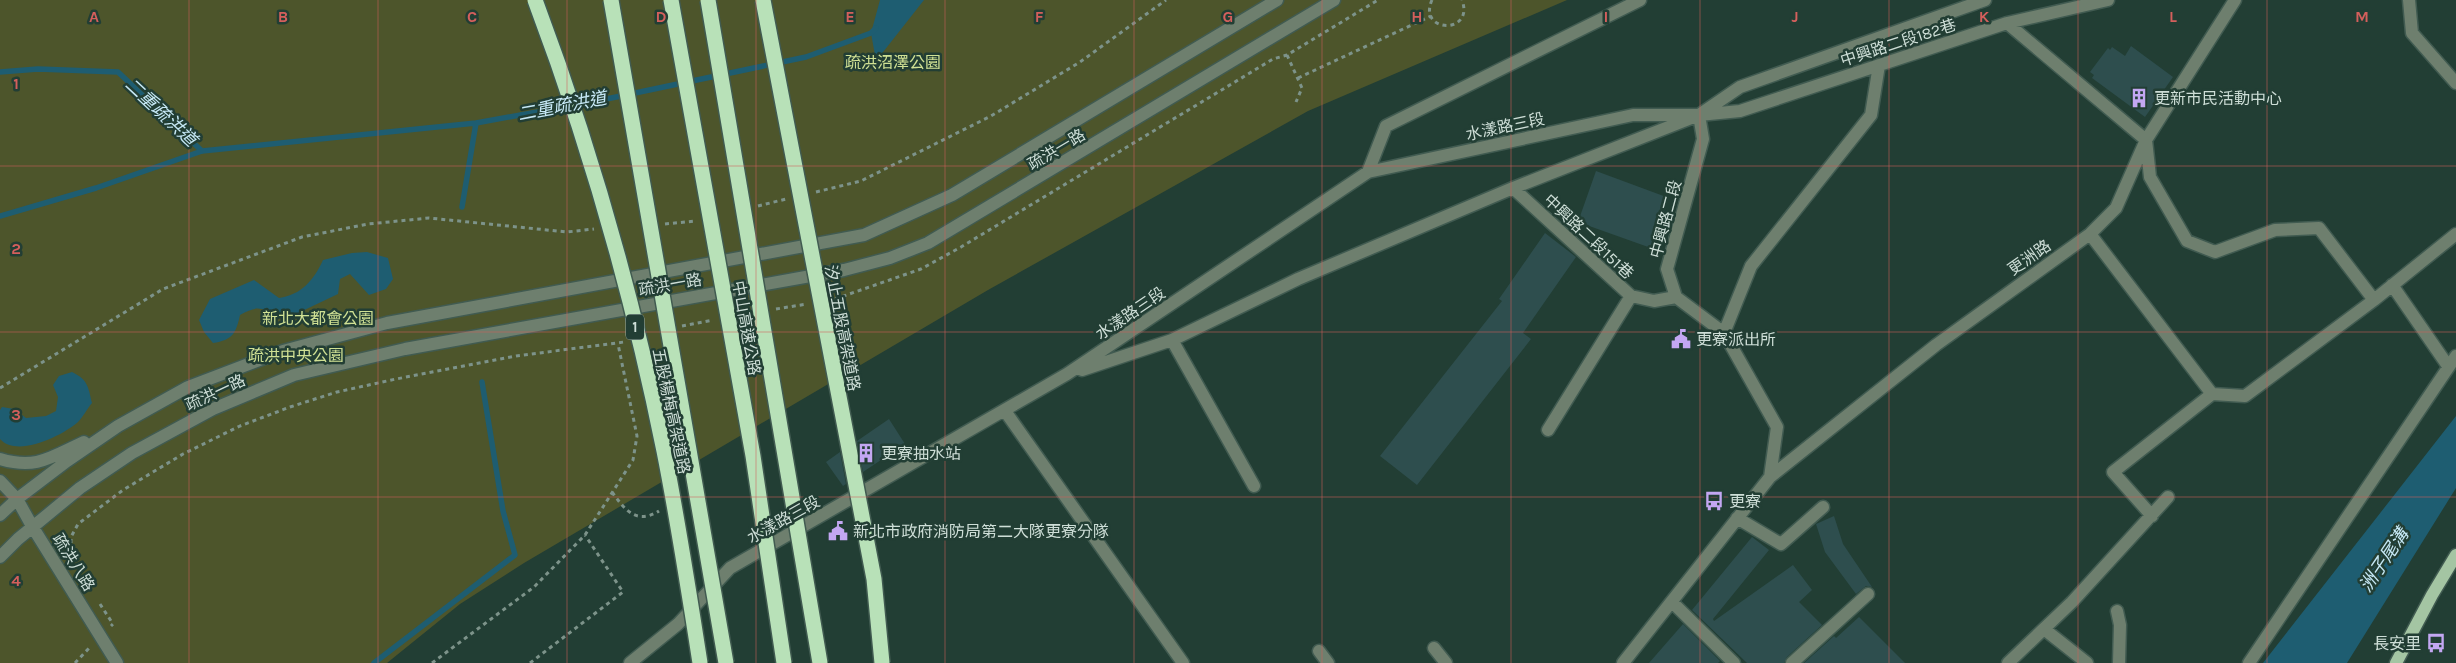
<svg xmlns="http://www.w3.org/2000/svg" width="2456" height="663" viewBox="0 0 2456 663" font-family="Karla,'Noto Sans TC',sans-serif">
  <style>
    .green { fill: #4d552b }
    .water { fill: #1e5d71 }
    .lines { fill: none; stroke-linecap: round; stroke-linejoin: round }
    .stream { stroke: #1e5d71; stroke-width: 5.5 }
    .building { fill: #2e4e4e }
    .minor-casing { stroke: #415b51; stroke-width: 15 }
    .major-casing { stroke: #415b51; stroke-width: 15 }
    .path { stroke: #7d938a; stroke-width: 3; stroke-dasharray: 4 4; stroke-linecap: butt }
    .minor { stroke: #6e7f6e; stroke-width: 12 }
    .major { stroke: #a4c5a3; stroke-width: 12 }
    .highway-bridge-casing { stroke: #415b51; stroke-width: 18; stroke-linecap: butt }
    .highway-bridge { stroke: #b8e1b8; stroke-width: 15 }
    .grid { fill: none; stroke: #d45f5c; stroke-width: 1; stroke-opacity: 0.55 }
    .labels { text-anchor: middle; stroke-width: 5; stroke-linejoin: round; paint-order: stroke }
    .shield { fill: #223e34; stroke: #9aaea6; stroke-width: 1 }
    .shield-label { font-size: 15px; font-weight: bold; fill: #ceded7 }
    .street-label { font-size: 16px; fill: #ceded7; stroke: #223e34 }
    .park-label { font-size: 16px; fill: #d0e194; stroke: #223e34 }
    .poi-label { font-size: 16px; fill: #ceded7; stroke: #223e34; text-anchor: start }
    .water-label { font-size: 18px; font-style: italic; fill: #c7e9f6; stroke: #223e34 }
    .grid-label { font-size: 16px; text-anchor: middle; font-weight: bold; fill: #d45f5c; stroke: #223e34; stroke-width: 5; stroke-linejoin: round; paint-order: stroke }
  </style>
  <rect width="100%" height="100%" fill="#223e34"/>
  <path class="green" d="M0,0H1567L1308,111L988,290L524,563L460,604L387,663H0Z"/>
  <path class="water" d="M880,0H924L876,61L871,33Z
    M367,252L388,258L393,279L386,289L369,295L350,274L340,279L338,294L298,313L276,318C262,306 256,306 240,315C236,333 233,340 213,343L204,332L199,320L210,299L254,280L279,298C301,295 314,280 323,260L352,253Z
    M72,372C88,380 88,386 92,403C87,409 83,417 78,422C62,436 17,458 0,439V410L2,407L14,409L26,418L46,416L56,411L58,397L53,385L59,376Z
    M2456,416V488L2347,663H2263Z"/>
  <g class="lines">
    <path class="stream" d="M0,72L38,69L118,72L202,151
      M462,207L476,123
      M0,216L96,188L202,151L476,123L597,101L806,57L871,33L876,28
      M374,663L515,555L503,511L482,382"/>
  </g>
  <path class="building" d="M2131,46L2173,77L2145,117L2092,78L2094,75L2090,72L2108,48L2110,50L2112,47L2125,56Z
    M1596,171L1669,198L1651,248L1578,222Z
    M1545,233L1576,257L1523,333L1531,339L1417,485L1380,456L1502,301L1499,299Z
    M889,419L905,444L863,472L857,441Z
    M840,452L846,484L843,486L826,462Z
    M1834,516L1843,544L1872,587L1866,586L1856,594L1825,552L1816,524Z
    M1752,537L1769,550L1713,619L1714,621L1793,565L1812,590L1799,602L1822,625L1787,657L1784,663H1747L1692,610Z
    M1859,617L1905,663H1804L1834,636L1836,638Z
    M1683,624L1720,661L1718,663H1649Z"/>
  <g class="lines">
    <defs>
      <path id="minor" d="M2409,0L2412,33L2456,83
        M2007,23L2146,140L2150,177L2187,241L2215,252L2275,230L2319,228L2374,300
        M1368,172L1386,126L1640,0
        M1513,188L1631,296L1654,301L1676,297
        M2090,234L2212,394L2245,396L2374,300L2456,234
        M2392,285L2448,366
        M1724,333L1751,266L1871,115L1879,65
        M1172,340L1254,486
        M1082,370L1172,340L1298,279L1513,188L1699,115L1740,87L1985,0
        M1005,411L1183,663
        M1548,430L1631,296
        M0,459C37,470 51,457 84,442
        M1770,477L1936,345L2090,234L2116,208L2146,140L2235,0
        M0,481L17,499L32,526L117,663
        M0,515L17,499L67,461L118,426L188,387L283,351L387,323L864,235L952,195L1277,0
        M2152,516L2113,472L2212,394
        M1737,518L1781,544L1823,507
        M0,557L18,539L80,488L132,453L213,409L294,375L405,349L844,270L890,258L928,243L1334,0
        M1672,602L1734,663
        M2117,611L2120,625L2119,663
        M2044,629L2087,663
        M1434,648L1446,663
        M1319,651L1328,663
        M630,663L678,624L730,568L1067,374L1368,172L1633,115H1699L1740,111L2007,23L2108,0
        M1623,663L1770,477L1777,427L1724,333L1676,297L1667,269L1703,139L1699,115
        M1792,663L1868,594
        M2008,663L2072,602L2168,497
        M2249,663L2456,356"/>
      <path id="major" d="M2396,663L2432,595L2456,555"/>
    </defs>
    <use href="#minor" class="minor-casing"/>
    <use href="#major" class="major-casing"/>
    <path class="path" d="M1432,0C1417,33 1475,35 1462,0
      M1287,55L1302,88L1296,102
      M1298,78L1431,16
      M816,192L861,181L991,116L1080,62L1166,0
      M758,206L786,199
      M665,224L696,221
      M835,299L921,269L961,247L1273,59L1287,55L1378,0
      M776,309L807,304
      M682,326L713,320
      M0,388L163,289L302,237L368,224L429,218L567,232L594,229
      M612,492C625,510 636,525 659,511
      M71,559V537L78,524L123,490L183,454L240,426L290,407L337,392L396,379L516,356L624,342
      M100,604L113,624L111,626
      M75,663L91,646
      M432,663L534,587L585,535L633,460L637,436L618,344
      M530,663L623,592L585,535"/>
    <use href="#minor" class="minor"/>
    <use href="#major" class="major"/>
    <defs>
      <path id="highway-bridge" d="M535,0C590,146 633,297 664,451C678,521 689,592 700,663
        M611,0L726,663
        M671,0L753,456L784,663
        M708,0L820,663
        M763,0L874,579L882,663"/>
    </defs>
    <use href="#highway-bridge" class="highway-bridge-casing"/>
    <use href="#highway-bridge" class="highway-bridge"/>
  </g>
  <path class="grid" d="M189,0V663M378,0V663M567,0V663M756,0V663M945,0V663M1134,0V663M1322,0V663M1511,0V663M1700,0V663M1889,0V663M2078,0V663M2267,0V663M0,166H2456M0,332H2456M0,497H2456"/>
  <defs>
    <symbol id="building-bare" viewBox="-9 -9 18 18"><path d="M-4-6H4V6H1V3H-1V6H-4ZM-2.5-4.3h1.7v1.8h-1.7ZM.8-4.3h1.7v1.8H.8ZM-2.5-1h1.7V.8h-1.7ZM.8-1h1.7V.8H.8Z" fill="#c3a7f2" stroke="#223e34" stroke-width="2.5" paint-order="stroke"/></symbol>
    <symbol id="civic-bare" viewBox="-9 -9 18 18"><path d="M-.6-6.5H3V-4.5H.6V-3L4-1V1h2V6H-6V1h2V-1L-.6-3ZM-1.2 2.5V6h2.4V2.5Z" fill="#c3a7f2" stroke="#223e34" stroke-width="2.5" paint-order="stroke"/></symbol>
    <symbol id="bus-bare" viewBox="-9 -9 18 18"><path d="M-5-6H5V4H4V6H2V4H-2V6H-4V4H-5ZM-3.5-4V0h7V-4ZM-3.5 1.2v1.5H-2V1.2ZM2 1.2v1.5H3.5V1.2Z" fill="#c3a7f2" stroke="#223e34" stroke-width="2.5" paint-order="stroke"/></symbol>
  </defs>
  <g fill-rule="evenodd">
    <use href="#building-bare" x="2125" y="84" width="28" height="28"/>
    <use href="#civic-bare" x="1667" y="325" width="28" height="28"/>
    <use href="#building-bare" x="852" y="439" width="28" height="28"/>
    <use href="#bus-bare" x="1700" y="487" width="28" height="28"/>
    <use href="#civic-bare" x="824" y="517" width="28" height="28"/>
    <use href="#bus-bare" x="2422" y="629" width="28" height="28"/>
  </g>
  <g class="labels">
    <rect class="shield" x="626" y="314.5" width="18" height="25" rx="4"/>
    <g class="shield-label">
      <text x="635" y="332">1</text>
    </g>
    <g class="street-label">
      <text transform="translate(1898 42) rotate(-18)" y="6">中興路二段182巷</text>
      <text transform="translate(1505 126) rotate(-12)" y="6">水漾路三段</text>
      <text transform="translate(1056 149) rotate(-31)" y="6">疏洪一路</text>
      <text transform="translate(1665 219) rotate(-75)" y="6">中興路二段</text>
      <text transform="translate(1589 236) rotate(43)" y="6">中興路二段151巷</text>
      <text transform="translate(2029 257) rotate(-35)" y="6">更洲路</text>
      <text transform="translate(670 284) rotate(-10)" y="6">疏洪一路</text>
      <text transform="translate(1130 313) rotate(-34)" y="6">水漾路三段</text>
      <text transform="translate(747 328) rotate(80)" y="6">中山高速公路</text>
      <text transform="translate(843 328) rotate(79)" y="6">汐止五股高架道路</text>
      <text transform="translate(215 392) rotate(-25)" y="6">疏洪一路</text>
      <text transform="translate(672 411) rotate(78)" y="6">五股楊梅高架道路</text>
      <text transform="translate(783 519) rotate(-29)" y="6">水漾路三段</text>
      <text transform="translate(74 562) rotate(58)" y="6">疏洪八路</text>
    </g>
    <g class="park-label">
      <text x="893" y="68">疏洪沼澤公園</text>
      <text x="318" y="324">新北大都會公園</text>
      <text x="296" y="361">疏洪中央公園</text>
    </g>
    <g class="poi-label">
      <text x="2154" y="104">更新市民活動中心</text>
      <text x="1696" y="345">更寮派出所</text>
      <text x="881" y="459">更寮抽水站</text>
      <text x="1729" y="507">更寮</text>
      <text x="853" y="537">新北市政府消防局第二大隊更寮分隊</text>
      <text x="2421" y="649" text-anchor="end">長安里</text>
    </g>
    <g class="water-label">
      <text transform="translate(562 106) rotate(-11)" y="6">二重疏洪道</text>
      <text transform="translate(161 112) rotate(43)" y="6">二重疏洪道</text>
      <text transform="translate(2384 560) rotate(-56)" y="6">洲子尾溝</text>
    </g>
  </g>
  <g class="grid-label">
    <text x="94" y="22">A</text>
    <text x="283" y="22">B</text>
    <text x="472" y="22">C</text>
    <text x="661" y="22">D</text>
    <text x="850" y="22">E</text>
    <text x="1039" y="22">F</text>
    <text x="1228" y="22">G</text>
    <text x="1417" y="22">H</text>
    <text x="1606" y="22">I</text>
    <text x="1795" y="22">J</text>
    <text x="1984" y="22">K</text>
    <text x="2173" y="22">L</text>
    <text x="2362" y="22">M</text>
    <text x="16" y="89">1</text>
    <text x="16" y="254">2</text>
    <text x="16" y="420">3</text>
    <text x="16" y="586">4</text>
  </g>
</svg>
